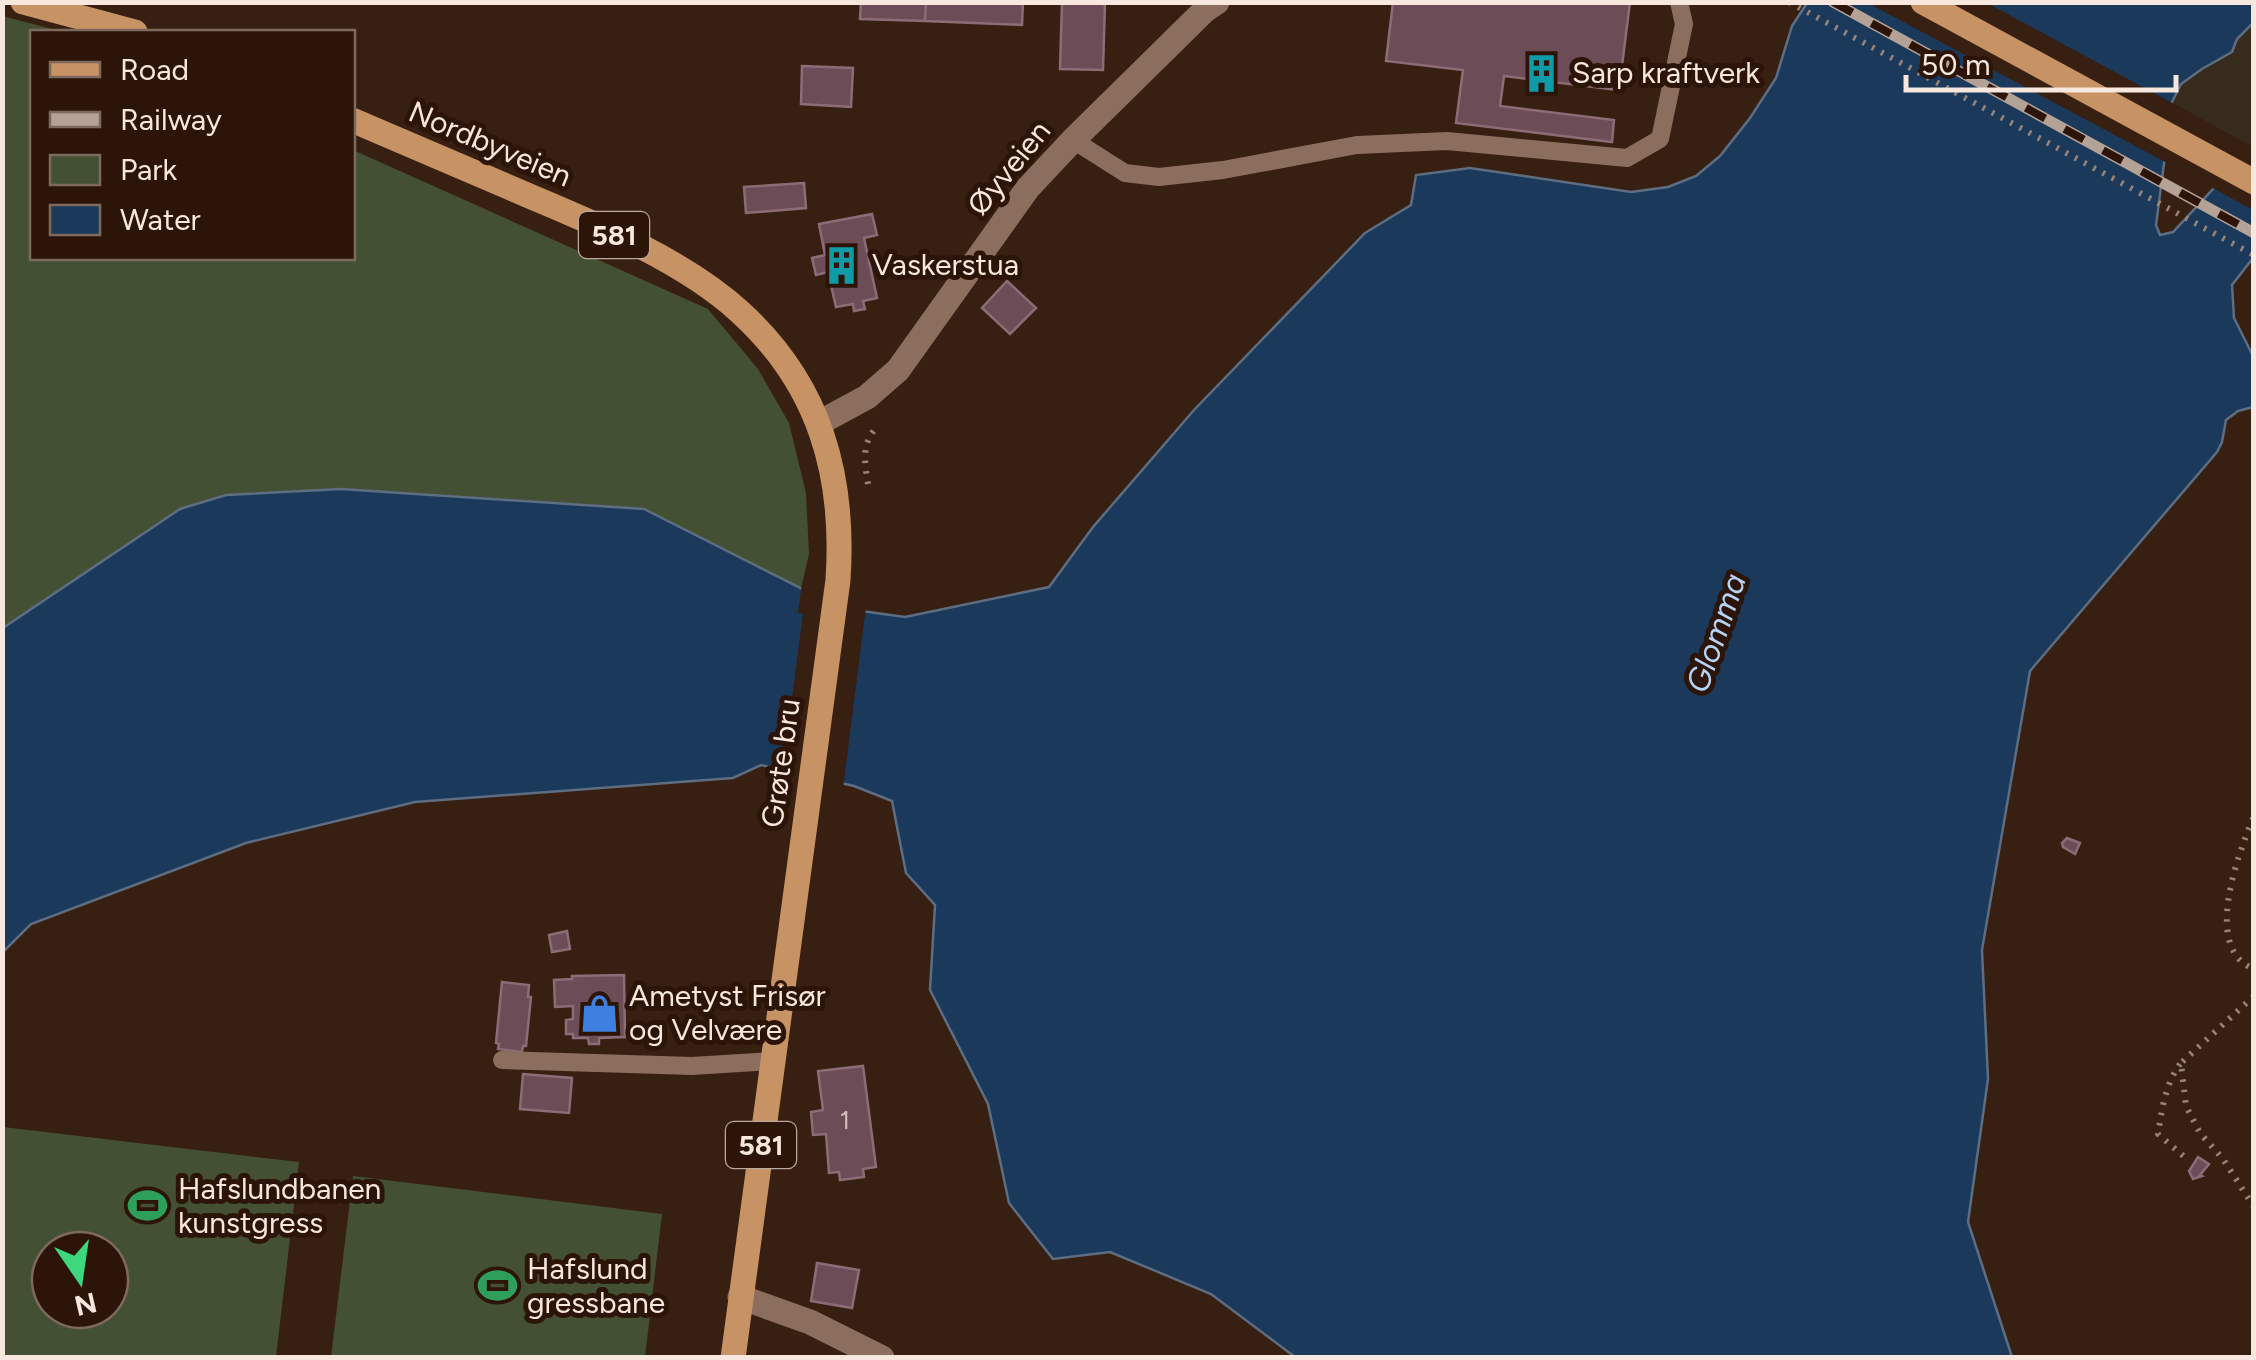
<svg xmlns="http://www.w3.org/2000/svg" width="2256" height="1360" viewBox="0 0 2256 1360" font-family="Figtree,sans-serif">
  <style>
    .industrial { fill: #362b1c }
    .green { fill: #445034; fill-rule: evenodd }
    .water { fill: #1b395b; stroke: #5d6d82; stroke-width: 2.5 }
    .pier { fill: #371f11 }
    .building { fill: #6b4c57; stroke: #8c6c77; stroke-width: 2.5 }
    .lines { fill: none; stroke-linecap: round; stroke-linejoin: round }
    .path { stroke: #988378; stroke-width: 6; stroke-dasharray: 2.5 8; stroke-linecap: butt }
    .service { stroke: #8c6e5f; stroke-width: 18 }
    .minor { stroke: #8c6e5f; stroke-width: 25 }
    .primary { stroke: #c79365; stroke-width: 25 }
    .rail-casing { stroke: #b5a297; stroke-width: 11 }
    .rail { stroke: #2c1508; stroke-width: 8; stroke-dasharray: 22; stroke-linecap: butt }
    .labels { text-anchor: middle; stroke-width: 10; stroke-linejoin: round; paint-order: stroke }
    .number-label { font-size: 25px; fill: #d5c0bc }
    .shield { fill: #2c1508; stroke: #bba89e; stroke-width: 2.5 }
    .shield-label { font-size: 28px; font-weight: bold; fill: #f8e7de }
    .poi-label { font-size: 30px; fill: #f8e7de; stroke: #2c1508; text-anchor: start }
    .street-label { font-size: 30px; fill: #f8e7de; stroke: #2c1508 }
    .water-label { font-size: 32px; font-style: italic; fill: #b5d2f7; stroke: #2c1508 }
  </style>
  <rect width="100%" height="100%" fill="#371f11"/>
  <path class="industrial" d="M2253,23V147L2171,102L2180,84L2202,69L2232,52L2237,39Z"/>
  <path class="green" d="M2,16L64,32H32V258H352L353,150L708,309L758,369L789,423L806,493L809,554L801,589L643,509L341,489L226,495L181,509L3,628Z
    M3,1127L299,1162L276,1357H3ZM50,1250H110V1310H50Z
    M353,1176L662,1214L645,1357H331Z"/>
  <path class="water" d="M1807,3H2253V23L2237,39L2232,52L2202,69L2181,84L2172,102L2156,225L2160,235L2173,232L2253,146V258L2232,285L2234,318L2253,356V407L2238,411L2226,420L2222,442L2217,452L2030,671L1982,950L1988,1079L1968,1222L2012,1357H1295L1211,1294L1110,1252L1053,1259L1009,1203L988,1104L930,990L935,905L906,873L892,801L854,786L761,765L733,778L415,802L246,843L31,924L3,952V628L180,509L226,495L341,489L644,509L840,608L905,617L1049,587L1093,527L1194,410L1365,233L1411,205L1416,175L1470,168L1631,192L1668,187L1696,176L1720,156L1750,118L1776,78L1792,26Z"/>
  <path class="pier" d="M1868,3H1987L2176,105L2169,164Z
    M2248,145L2253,147V210L2209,186Z
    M802,583L842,603L866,607L843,789L782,775L803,614L798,613Z"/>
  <path class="building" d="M861,2H926L925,21L860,19Z
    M926,2H1023L1022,25L925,21Z
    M1062,2H1105L1103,70L1060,69Z
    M1393,2H1630L1619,90L1504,76L1500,106L1614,120L1612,142L1456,123L1463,70L1386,61Z
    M802,66L853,68L851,107L801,104Z
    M804,183L806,208L746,213L744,187Z
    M872,214L877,235L864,238L877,298L863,301L865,309L854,311L853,304L836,307L828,272L816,275L812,258L825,255L819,224Z
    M1007,281L1036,308L1010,334L982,308Z
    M2067,838L2080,843L2075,854L2063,847L2062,843Z
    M567,931L570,949L552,952L549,935Z
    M624,975L625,1037L599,1038V1044H589L588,1038H573V1034H566V1020L573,1019V1006L555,1007L554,980L572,979V976Z
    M502,982L529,985L528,997H531L526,1046H523L522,1052L498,1049L499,1044L496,1043Z
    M863,1066L876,1167L863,1169L864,1177L840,1180L839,1172L829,1173L826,1134L813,1135L811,1112L823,1110L818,1071Z
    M523,1074L572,1078L569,1113L520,1109Z
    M2198,1157L2209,1164L2200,1175L2202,1176L2193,1179L2189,1171Z
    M817,1263L859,1270L852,1308L811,1301Z"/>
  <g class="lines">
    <path class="path" d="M1789,2L2254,255
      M868,484C865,464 861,446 875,429
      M2253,818C2238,855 2202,949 2254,969
      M2254,996L2181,1063L2186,1106L2200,1133L2223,1159L2254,1207
      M2180,1064C2165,1085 2162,1109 2158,1134L2188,1160"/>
    <path class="service" d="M1073,140L1125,173L1159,177L1223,170L1357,145L1447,141L1627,158L1660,139L1684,24L1679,2
      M502,1060L692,1066L772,1061"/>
    <path class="minor" d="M819,423L867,397L898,370L1028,188L1073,140L1205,10L1217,2
      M740,1297L810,1322L882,1358"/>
    <path class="primary" d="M23,2L135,32
      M1923,2L2254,182
      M352,120C413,146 474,172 534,198C601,226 687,263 740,312C820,385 845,475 838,580L733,1358"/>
    <defs>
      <path id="rail" d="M1833,2L2254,233"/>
    </defs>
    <use href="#rail" class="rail-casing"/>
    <use href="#rail" class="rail"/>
  </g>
  <defs>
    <symbol id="building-bare" viewBox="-9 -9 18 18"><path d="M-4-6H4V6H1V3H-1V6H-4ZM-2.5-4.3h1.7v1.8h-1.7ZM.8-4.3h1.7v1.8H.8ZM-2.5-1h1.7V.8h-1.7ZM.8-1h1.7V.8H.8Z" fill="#0f9aa8" stroke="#2c1508" stroke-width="2.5" paint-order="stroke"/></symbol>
    <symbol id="shop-bare" viewBox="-9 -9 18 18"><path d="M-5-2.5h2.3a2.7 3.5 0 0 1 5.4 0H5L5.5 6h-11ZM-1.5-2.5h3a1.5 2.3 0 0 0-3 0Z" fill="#3f7fe0" stroke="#2c1508" stroke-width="2.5" paint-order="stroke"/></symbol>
    <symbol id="stadium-bare" viewBox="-9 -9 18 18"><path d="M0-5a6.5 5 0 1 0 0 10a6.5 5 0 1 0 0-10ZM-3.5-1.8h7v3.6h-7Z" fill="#2e9e5b" stroke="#2c1508" stroke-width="2.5" paint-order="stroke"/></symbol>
  </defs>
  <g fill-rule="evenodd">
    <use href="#building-bare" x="1514" y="46" width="55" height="55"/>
    <use href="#building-bare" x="814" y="238" width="55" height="55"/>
    <use href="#shop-bare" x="572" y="986" width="55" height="55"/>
    <use href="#stadium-bare" x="120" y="1178" width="55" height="55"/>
    <use href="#stadium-bare" x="470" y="1258" width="55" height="55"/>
  </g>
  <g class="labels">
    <g class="number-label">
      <text x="845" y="1129">1</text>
    </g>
    <g class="shield">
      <rect x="579" y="212" width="70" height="46" rx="8"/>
      <rect x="726" y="1122" width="70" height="46" rx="8"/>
    </g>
    <g class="shield-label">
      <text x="614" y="245">581</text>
      <text x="761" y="1155">581</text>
    </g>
    <g class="poi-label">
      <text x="1572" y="83">Sarp kraftverk</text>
      <text x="872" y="275">Vaskerstua</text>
      <text x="629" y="1006">Ametyst Frisør<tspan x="629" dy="34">og Velvære</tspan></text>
      <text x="178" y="1199">Hafslundbanen<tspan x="178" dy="34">kunstgress</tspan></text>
      <text x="527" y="1279">Hafslund<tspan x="527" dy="34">gressbane</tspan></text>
    </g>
    <g class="street-label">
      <text transform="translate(490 144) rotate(23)" y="10">Nordbyveien</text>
      <text transform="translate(1009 168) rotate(-51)" y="10">Øyveien</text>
      <text transform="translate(781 763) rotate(-82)" y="10">Grøte bru</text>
    </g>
    <g class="water-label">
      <text transform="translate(1716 633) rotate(-71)" y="11">Glomma</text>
    </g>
  </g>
  <rect width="2256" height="1360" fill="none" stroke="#f8e7de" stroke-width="10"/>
  <rect x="30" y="30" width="325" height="230" fill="#2c1508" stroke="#7e695e" stroke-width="2.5"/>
  <rect x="50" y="62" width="50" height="15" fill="#c79365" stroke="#7e695e" stroke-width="2.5"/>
  <text x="120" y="80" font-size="30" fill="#f8e7de">Road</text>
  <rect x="50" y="112" width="50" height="15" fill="#b5a297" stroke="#7e695e" stroke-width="2.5"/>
  <text x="120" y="130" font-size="30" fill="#f8e7de">Railway</text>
  <rect x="50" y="155" width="50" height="30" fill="#445034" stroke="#7e695e" stroke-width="2.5"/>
  <text x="120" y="180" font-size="30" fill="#f8e7de">Park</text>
  <rect x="50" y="205" width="50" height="30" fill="#1b395b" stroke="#7e695e" stroke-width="2.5"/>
  <text x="120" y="230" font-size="30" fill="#f8e7de">Water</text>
  <g transform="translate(80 1280) rotate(167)"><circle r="48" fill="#2c1508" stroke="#7e695e" stroke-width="2.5"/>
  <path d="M0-8L18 38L0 25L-18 38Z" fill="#3dd77e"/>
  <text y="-15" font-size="28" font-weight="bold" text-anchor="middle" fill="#f8e7de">N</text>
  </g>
  <path d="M1906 75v15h270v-15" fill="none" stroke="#f8e7de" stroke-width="5"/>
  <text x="1921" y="75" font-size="30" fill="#f8e7de" stroke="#2c1508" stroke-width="8" paint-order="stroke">50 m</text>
</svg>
